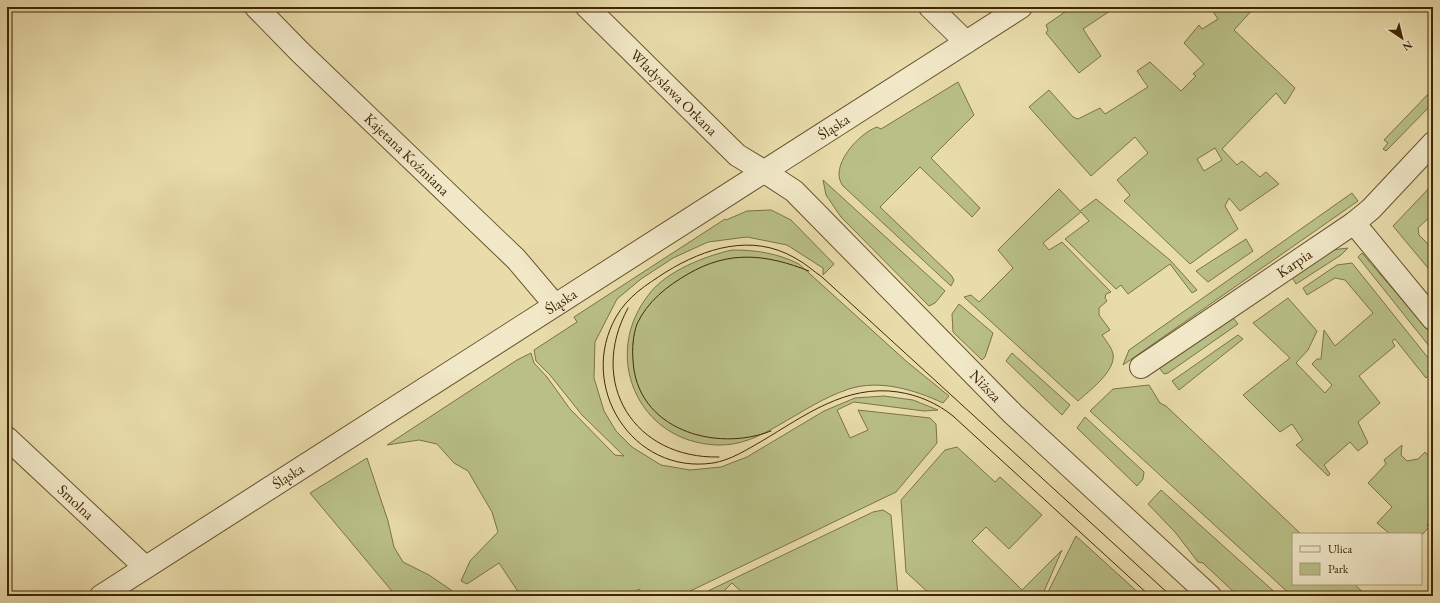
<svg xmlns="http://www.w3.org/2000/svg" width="1440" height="603" viewBox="0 0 1440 603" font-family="'EB Garamond',serif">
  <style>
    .green { fill: #b9bf87; stroke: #7c7346; fill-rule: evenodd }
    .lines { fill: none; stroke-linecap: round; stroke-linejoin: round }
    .minor-casing { stroke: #6a542e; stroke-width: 24 }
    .tertiary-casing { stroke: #6a542e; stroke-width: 24 }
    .minor { stroke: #f1e8c8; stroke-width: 22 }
    .tertiary { stroke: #f1e8c8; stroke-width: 22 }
    .tram { stroke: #402705; stroke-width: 1 }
    .labels { text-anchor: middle; stroke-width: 3.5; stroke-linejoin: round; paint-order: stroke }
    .street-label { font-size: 15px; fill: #402705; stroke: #f1e8c8 }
  </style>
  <rect width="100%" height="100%" fill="#e9dcab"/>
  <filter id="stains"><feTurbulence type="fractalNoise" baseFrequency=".005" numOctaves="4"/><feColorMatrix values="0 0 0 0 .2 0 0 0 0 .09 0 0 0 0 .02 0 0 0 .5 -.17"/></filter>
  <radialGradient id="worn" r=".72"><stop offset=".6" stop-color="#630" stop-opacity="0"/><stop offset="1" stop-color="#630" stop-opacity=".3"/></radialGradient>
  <path class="green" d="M1072,7H1116L1083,29L1101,56L1079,73L1046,33L1048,30L1046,25Z
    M1210,7H1255L1234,30L1295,88L1285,104L1276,93L1222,149L1237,165L1242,161L1260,177L1266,172L1279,184L1240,211L1229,198L1225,206L1238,229L1190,264L1124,201L1130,195L1117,180L1148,153L1135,137L1091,176L1029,107L1049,90L1073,117L1078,119L1100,108L1105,114L1148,87L1137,71L1150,62L1181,91L1196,76L1193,74L1204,64L1184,43L1199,25L1202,29L1218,19ZM1215,148L1222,160L1204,171L1197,159Z
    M958,82L974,115L931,158L980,208L972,217L920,167L880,207L951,275L954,280L951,286L843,186C828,167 859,133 877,127L881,129Z
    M1433,89V103L1386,151L1383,149L1388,143L1384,140Z
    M823,180L945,291L935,303L929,306L841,217L826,195Z
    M1433,184V214L1418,228L1419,235L1433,249V274L1393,226Z
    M1059,189L1080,211L1096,199L1170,260L1197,290L1192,293L1170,264L1128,294L1121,285L1116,289L1065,239L1089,221L1081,212L1043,243L1049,250L1062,242L1111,292L1106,294L1105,298L1107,301L1099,308V315L1110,330L1102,335C1106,341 1112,348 1113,354C1116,371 1089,391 1078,401L964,297L971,295L979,302L1013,268L998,250Z
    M1352,193L1358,201L1123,365L1129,350Z
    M771,210L791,220L834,264L823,275V268L787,245L747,237L708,242L673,258L641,279L617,299L595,342L594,378L604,411L616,431L632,447L661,465L690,470L721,467L747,457L824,411L855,398L884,396L913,400L938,410L924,411L854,402L837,410L850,438L868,430L858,410L930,418L936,424L937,443L896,492L680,596H644L639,589L628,596H521L499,563L467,584L461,581L470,561L498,532L492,512L468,471L454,463L437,444L419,440L387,445L517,360L531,353L534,363L547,377L570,409L615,455L624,456L582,415L550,375L536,361L534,350L577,322L574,317L725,219L726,220L747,211Z
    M1246,239L1253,251L1208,282L1196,271Z
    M1348,248L1341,255L1296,284L1289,272L1324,251Z
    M732,250C756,250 777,253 799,264L906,361L949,396L943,403C915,390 880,379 849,389C824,397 802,412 779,425C760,436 740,446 717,445C637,442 600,354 650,293C667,271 705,256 732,250Z
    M1362,253L1433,336V351L1358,257Z
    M1352,263L1433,364V372L1426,378L1395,339L1392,341L1395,346L1359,376L1380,403L1358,422L1368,443L1358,451L1350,442L1324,465L1330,474L1328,476L1296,445L1303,440L1292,424L1280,432L1243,395L1290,358L1253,323L1288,298L1317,331L1308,350L1296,363L1325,393L1332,385L1312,364L1317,359H1321L1324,330L1335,346L1373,313L1345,280L1335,278L1307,295L1303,288L1337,265Z
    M959,304L993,333L985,357L982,360L953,332L952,314Z
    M1230,314L1238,324L1168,373L1164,374L1156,364Z
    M1238,335L1243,339L1179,390L1172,381Z
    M1012,353L1070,405L1062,415L1006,361Z
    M1149,385L1160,403L1166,406L1301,534H1293V584H1354L1367,596H1292L1090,411L1113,389Z
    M1085,417L1144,472L1143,479L1137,486L1077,428Z
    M1402,445L1401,455L1407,461L1418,459L1425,452L1433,461V518L1427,525L1429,527L1421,536V534H1390L1377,523L1392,507L1368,483L1386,464L1384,460Z
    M957,447L995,482L1000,477L1042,515L1009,549L986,527L972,541L1022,590L1062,550L1042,596H932L906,572L901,500L945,450Z
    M367,458L388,521L394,547L403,562L429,575L451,590L455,596H396L310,493Z
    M1161,490L1279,596H1238L1203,563L1198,562L1175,532L1148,504Z
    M883,510L891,515L898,596H746L732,583L719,596H706L708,591L873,512Z
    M1076,536L1142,596H1046Z"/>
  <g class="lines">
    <defs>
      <g id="minor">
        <path id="s1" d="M256,7L300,52L516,259L555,305"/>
        <path id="s2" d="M587,7L737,155L765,172"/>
        <path d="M930,7L966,42"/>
        <path d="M1354,223L1433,319"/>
        <path id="s3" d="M1141,367L1354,223L1371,209L1433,143"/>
        <path id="s4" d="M7,438L145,567"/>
      </g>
      <g id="tertiary">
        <path id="s5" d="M765,172L794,191L1013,414L1210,596"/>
        <path id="s6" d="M101,596L1021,7"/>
      </g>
    </defs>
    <use href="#minor" class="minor-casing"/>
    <use href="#tertiary" class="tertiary-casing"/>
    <use href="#minor" class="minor"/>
    <use href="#tertiary" class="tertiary"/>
    <path class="tram" d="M628,308C587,383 634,459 719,457
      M771,431C715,453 636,429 633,360C632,349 633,335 637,324C647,302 667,286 688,274C729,250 766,254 809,271
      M1150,596L953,416C937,403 918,395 898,392C846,384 804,416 762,441C746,450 731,460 713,463C632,475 577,386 616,317C628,296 646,285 666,272C705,248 752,233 795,258C805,263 813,271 822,277L1171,596"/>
  </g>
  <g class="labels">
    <g class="street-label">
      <text dy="5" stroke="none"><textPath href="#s2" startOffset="122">Władysława Orkana</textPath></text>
      <text dy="5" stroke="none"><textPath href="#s6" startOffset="870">Śląska</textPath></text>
      <text dy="5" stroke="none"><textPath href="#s1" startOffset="211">Kajetana Koźmiana</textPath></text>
      <text dy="5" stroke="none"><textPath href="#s3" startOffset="185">Karpia</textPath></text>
      <text dy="5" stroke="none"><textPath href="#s6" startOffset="546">Śląska</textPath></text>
      <text dy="5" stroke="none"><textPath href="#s5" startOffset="308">Niższa</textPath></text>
      <text dy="5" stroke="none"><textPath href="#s6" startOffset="222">Śląska</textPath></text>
      <text dy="5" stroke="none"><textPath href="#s4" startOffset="94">Smolna</textPath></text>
    </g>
  </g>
  <rect width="1440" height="603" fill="none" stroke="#e9dcab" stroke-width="24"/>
  <rect x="8" y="8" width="1424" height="587" fill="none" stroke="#402705" stroke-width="2"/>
  <rect x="12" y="12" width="1416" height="579" fill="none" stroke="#402705"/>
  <rect x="1292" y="533" width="130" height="52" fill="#f1e8c8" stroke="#aa9b7a"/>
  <rect x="1300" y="546" width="20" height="6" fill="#f1e8c8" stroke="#aa9b7a"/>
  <text x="1328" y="553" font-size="12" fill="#402705">Ulica</text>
  <rect x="1300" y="563" width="20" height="12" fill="#b9bf87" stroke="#aa9b7a"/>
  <text x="1328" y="573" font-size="12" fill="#402705">Park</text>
  <g transform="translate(1402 38) rotate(145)" stroke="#f1e8c8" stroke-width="3" paint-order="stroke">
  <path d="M0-3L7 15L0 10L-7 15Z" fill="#402705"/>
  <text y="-6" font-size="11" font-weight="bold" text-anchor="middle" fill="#402705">N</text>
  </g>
  <rect width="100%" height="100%" filter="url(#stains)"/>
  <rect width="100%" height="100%" fill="url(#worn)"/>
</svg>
